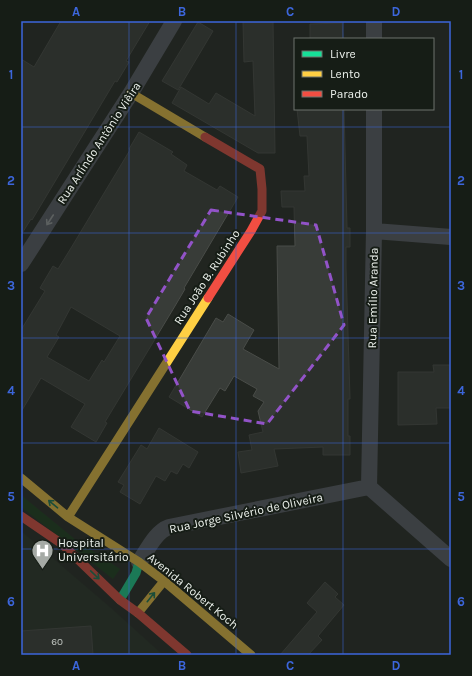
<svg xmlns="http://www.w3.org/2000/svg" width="472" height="676" viewBox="0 0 472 676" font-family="Karla,sans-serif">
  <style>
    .built { fill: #242f24 }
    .green { fill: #153b17 }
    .building { fill: #383c38; stroke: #494c48; fill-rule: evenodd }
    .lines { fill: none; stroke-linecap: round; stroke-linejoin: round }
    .street { stroke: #5c606c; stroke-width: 16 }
    .fast { stroke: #16e098; stroke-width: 9 }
    .slow { stroke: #ffcf43; stroke-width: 9 }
    .jam { stroke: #f24e42; stroke-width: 9 }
    .oneway { stroke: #a4a8ac }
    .oneway2 { stroke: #167e57 }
    .marked { fill: none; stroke: #9253c8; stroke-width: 3; stroke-dasharray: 8 5; stroke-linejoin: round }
    .grid { fill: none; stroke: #3c66db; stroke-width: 1; stroke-opacity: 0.55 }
    .labels { text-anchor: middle; stroke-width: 4; stroke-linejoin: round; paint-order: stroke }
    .number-label { font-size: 10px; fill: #bfc4bf }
    .street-label { font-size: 12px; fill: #ecf1ec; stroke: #161d16 }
    .poi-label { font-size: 12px; fill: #ecf1ec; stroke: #161d16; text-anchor: start }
    .neatline { fill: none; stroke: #3c66db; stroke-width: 1.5 }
    .grid-label { font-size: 13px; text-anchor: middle; font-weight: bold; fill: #3c66db }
  </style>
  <rect width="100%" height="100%" fill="#212520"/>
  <path class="built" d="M21,531L111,608L163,655H21Z"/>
  <path class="green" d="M21,495L76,540L120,569L113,579L21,507Z"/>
  <path class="building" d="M61,21H150L126,61L129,62L117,82L115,81L32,220L31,219L21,235V59L34,67Z
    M243,21H273L275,153H258L172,103L181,87L209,104L216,93L255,116L253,61L244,62Z
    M198,22L213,31L178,90L162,81Z
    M342,23L343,39H310V24Z
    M297,109H344L347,228H350V247H346V268L350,399H348V436H350V455H323V447L274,449L278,466L241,473L238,452L252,450L249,435L263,432L258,411L264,402L253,396L257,389L234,376L225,391L220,388L202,417L169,397L216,318L223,322L228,314L254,330L243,349L279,369L277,246H295L294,207H282L281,191H305L304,176H309L307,136H300Z
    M139,132L173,152L171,154L187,165L184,171L217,190L220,186L238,197L184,288L185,289L175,306L105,422L107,423L96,442L71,427L85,404L41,378L21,412V330L45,291L40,288L53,266L58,269L71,248L130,150L129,149ZM71,307L120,336L104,362L102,360L89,381L47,357L59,337L56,335Z
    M433,365H450L451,408H436L437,424L398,425V372H434Z
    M159,428L198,452L189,468L183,464L177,474L171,471L165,481L156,476L140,504L120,492L124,485L118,482L141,445L147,449Z
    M325,582L338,594L335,597L344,605L318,636L322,640L308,655H280L317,612L307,603Z
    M91,626L93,655H21V631Z"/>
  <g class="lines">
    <path class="street" d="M374,21V39
      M374,231L451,237
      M21,264L131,93L174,21
      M369,487L374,231V109
      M369,487L451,559
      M139,562C147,551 155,532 169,527L369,487"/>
    <path class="fast" d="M120,600L136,573L139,562"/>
    <path class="slow" d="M131,93L205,137
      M21,478L68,517L139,562L164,581L251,655
      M68,517L208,298
      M138,613L164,581"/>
    <path class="jam" d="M205,137L260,169L262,189V211L251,231L208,298
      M21,516L62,544L120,600L138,613L187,655"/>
  </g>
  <defs><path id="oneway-shaft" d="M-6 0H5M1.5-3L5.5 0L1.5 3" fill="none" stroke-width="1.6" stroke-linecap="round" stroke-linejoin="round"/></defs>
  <use class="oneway" href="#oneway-shaft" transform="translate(50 220) rotate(123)"/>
  <g class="oneway2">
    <use href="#oneway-shaft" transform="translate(53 504) rotate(-140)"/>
    <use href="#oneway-shaft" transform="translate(95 575) rotate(44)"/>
    <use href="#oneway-shaft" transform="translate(151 597) rotate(-51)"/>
  </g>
  <path d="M0 0H472V676H0ZM211,210L316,225L344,325L267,424L190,411L146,318Z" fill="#212520" fill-opacity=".55" fill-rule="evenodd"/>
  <path class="marked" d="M211,210L316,225L344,325L267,424L190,411L146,318Z"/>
  <path class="grid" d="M129,21V655M236,21V655M343,21V39M343,109V655M21,127H451M21,233H451M21,338H451M21,443H451M21,549H451"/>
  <defs>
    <symbol id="hospital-pin" viewBox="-11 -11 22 30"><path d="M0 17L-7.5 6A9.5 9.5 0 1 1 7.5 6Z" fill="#a5aaa5" stroke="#161d16"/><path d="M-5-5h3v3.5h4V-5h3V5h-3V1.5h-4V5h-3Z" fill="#fff"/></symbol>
  </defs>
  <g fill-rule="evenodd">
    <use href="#hospital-pin" x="30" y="538" width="25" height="34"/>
  </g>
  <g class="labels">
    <g class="number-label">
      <text x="57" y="645">60</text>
    </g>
    <g class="street-label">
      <text transform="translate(99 143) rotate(-57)" y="4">Rua Arlíndo Antônio Viêira</text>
      <text transform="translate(207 277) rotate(-57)" y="4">Rua João B. Rubinho</text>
      <text transform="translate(373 298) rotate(-89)" y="4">Rua Emílio Aranda</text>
      <text transform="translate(246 513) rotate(-12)" y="4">Rua Jorge Silvério de Oliveira</text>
      <text transform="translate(193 591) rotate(39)" y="4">Avenida Robert Koch</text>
    </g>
    <g class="poi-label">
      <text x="58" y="547">Hospital<tspan x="58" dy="14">Universitário</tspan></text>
    </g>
  </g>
  <rect width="472" height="676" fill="none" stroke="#161d16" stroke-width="44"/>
  <rect x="294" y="38" width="140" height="72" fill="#161d16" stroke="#6c726c"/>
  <rect x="302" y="51" width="20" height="6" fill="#16e098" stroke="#6c726c"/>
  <text x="330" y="58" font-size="12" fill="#ecf1ec">Livre</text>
  <rect x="302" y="71" width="20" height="6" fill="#ffcf43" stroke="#6c726c"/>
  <text x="330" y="78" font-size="12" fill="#ecf1ec">Lento</text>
  <rect x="302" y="91" width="20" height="6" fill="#f24e42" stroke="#6c726c"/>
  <text x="330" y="98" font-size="12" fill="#ecf1ec">Parado</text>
  <rect x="22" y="22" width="428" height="632" class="neatline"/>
  <g class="grid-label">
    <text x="76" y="16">A</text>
    <text x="182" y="16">B</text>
    <text x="290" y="16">C</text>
    <text x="396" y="16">D</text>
    <text x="11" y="79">1</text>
    <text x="461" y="79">1</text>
    <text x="11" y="185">2</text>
    <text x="461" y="185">2</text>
    <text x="11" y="290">3</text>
    <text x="461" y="290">3</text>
    <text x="11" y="395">4</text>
    <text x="461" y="395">4</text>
    <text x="11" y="501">5</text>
    <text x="461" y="501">5</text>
    <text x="11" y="606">6</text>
    <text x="461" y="606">6</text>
    <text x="76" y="670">A</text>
    <text x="182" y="670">B</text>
    <text x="290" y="670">C</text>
    <text x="396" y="670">D</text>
  </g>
</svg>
